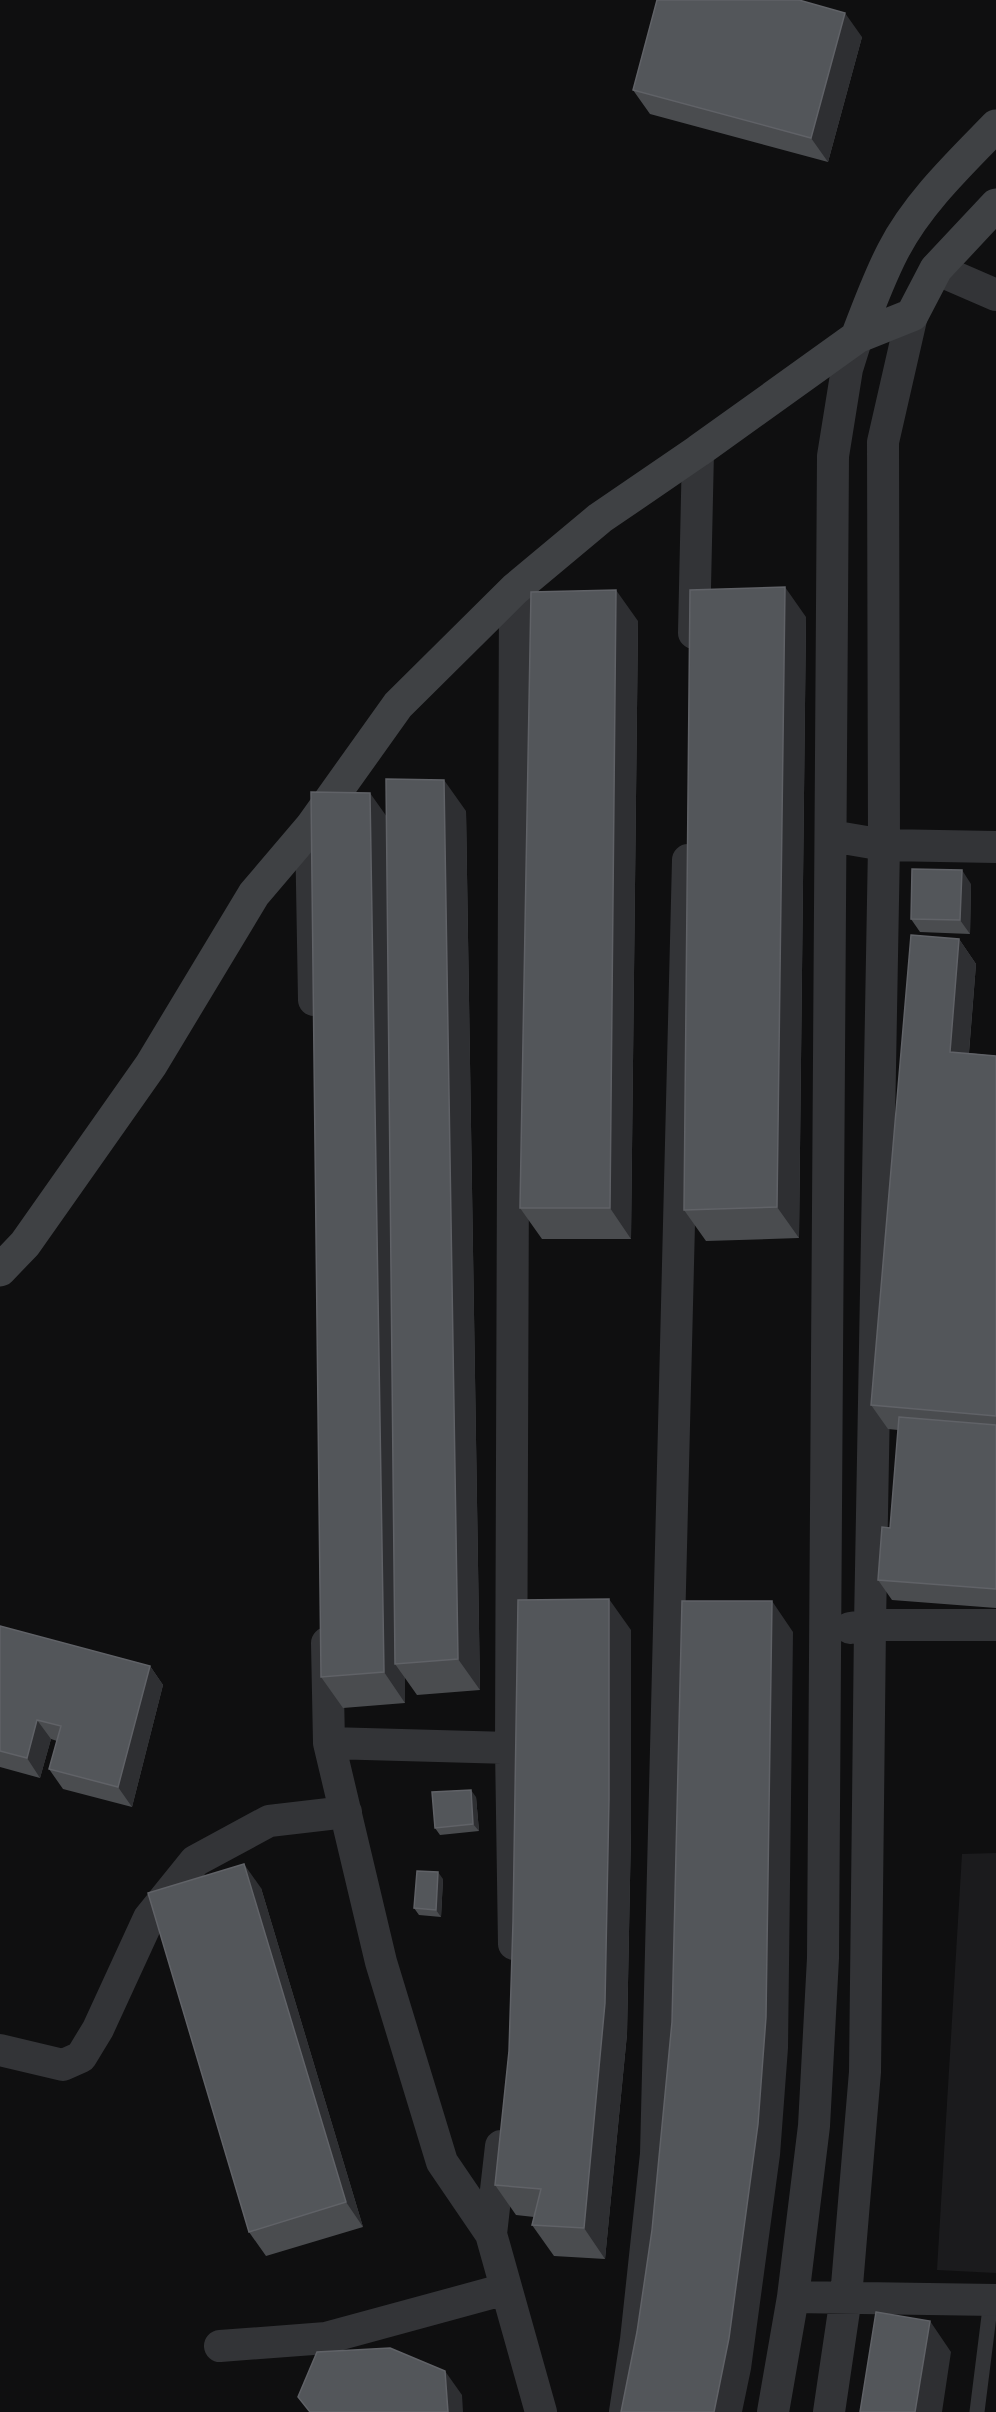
<svg xmlns="http://www.w3.org/2000/svg" width="996" height="2412" viewBox="0 0 996 2412" font-family="'Fira Sans',sans-serif">
  <style>
    .built { fill: #1b1b1d }
    .lines { fill: none; stroke-linecap: round; stroke-linejoin: round }
    .lane { stroke: #333437; stroke-width: 15 }
    .street { stroke: #333437; stroke-width: 32 }
    .secondary { stroke: #3f4144; stroke-width: 33 }
    .wall { fill: #4a4c4f }
    .shaded-wall { fill: #2e2f32 }
    .building { fill: #53565a; stroke: #606267; stroke-width: 1.5 }
  </style>
  <rect width="100%" height="100%" fill="#0f0f10"/>
  <path class="built" d="M996,1853V2273L937,2270L962,1854Z"/>
  <g class="lines">
    <path class="lane" d="M977,2412L991,2300"/>
    <path class="street" d="M936,269L996,295
      M694,633L698,451
      M311,827L314,1000
      M831,836L884,845L996,847
      M850,1628L870,1625H996
      M327,1643L329,1743L511,1748
      M329,1743L381,1962L442,2162L491,2234
      M514,1944L511,1748L515,589
      M0,2050L63,2065L81,2057L98,2029L149,1918L195,1861L269,1821L346,1812
      M501,2146L491,2234L541,2412
      M793,2297L996,2300
      M220,2346L326,2338L506,2289
      M625,2412L636,2340L656,2154L688,860
      M773,2412L793,2297L814,2126L823,1958L833,456L847,369L857,337
      M829,2412L846,2297L865,2072L870,1625L884,845L883,442L912,315"/>
    <path class="secondary" d="M857,337C868,308 879,278 893,251C917,204 959,164 996,126
      M0,1270L25,1244L151,1065L254,894L311,827L398,705L515,589L600,518L698,451L857,337L912,315L936,269L996,205"/>
  </g>
  <path class="wall" d="M862,37L828,162L650,114L633,90Z
    M806,617L799,1238L706,1241L684,1210Z
    M638,621L631,1239H542L520,1208Z
    M466,811L480,1690L417,1695L405,1678V1703L343,1708L321,1677L386,816Z
    M971,884L970,934L920,932L911,919Z
    M959,939L976,964L969,1053L996,1056V1608L892,1600L878,1580L890,1528L898,1430L888,1429L871,1405Z
    M0,1626L150,1666L163,1685L132,1807L63,1789L49,1769L57,1741L51,1739L40,1778L0,1767Z
    M631,1630V1830L627,2034L605,2259L554,2256L532,2225L534,2217L516,2215L495,2185L509,2051Z
    M476,1797L479,1831L440,1835L435,1828Z
    M443,1879L441,1917L419,1915L414,1908Z
    M261,1888L363,2227L266,2256L249,2232Z"/>
  <path class="shaded-wall" d="M845,13L862,37L828,162L811,138Z
    M785,587L806,617L799,1238L777,1207Z
    M616,590L638,621L631,1239L610,1208Z
    M444,780L466,811L480,1690L458,1659Z
    M370,793L392,824L395,1664L405,1678V1703L384,1672Z
    M962,870L971,884L970,934L960,920Z
    M959,939L976,964L967,1076L950,1052Z
    M609,1599L631,1630V1830L627,2034L605,2259L584,2228Z
    M772,1601L793,1632L788,2048L780,2155L751,2369L742,2412H714Z
    M150,1666L163,1685L132,1807L118,1787Z
    M37,1720L51,1739L40,1778L27,1758Z
    M471,1790L476,1797L479,1831L473,1824Z
    M244,1864L261,1888L363,2227L346,2202Z
    M438,1872L443,1879L441,1917L436,1910Z
    M930,2321L951,2352L942,2412H915Z
    M445,2371L462,2395L463,2412H448Z"/>
  <path class="building" d="M657,0H799L845,13L811,138L633,90Z
    M785,587L777,1207L684,1210L690,590Z
    M616,590L610,1208H520L531,592Z
    M386,779L444,780L458,1659L395,1664Z
    M311,792L370,793L384,1672L321,1677Z
    M912,869L962,870L960,920L911,919Z
    M911,935L959,939L950,1052L996,1056V1416L871,1405Z
    M899,1417L996,1425V1589L878,1580L882,1527L890,1528Z
    M609,1599V1799L605,2003L584,2228L532,2225L541,2189L495,2185L509,2051L513,1922L518,1600Z
    M682,1601H772L766,2017L758,2124L729,2338L714,2412H621L637,2332L652,2230L672,2022Z
    M0,1626L150,1666L118,1787L49,1769L61,1726L37,1720L27,1758L0,1751Z
    M471,1790L473,1824L435,1828L432,1792Z
    M244,1864L346,2202L249,2232L148,1893Z
    M417,1871L438,1872L436,1910L414,1908Z
    M876,2312L930,2321L915,2412H860Z
    M390,2348L445,2371L448,2412H310L298,2397L317,2352Z"/>
</svg>
